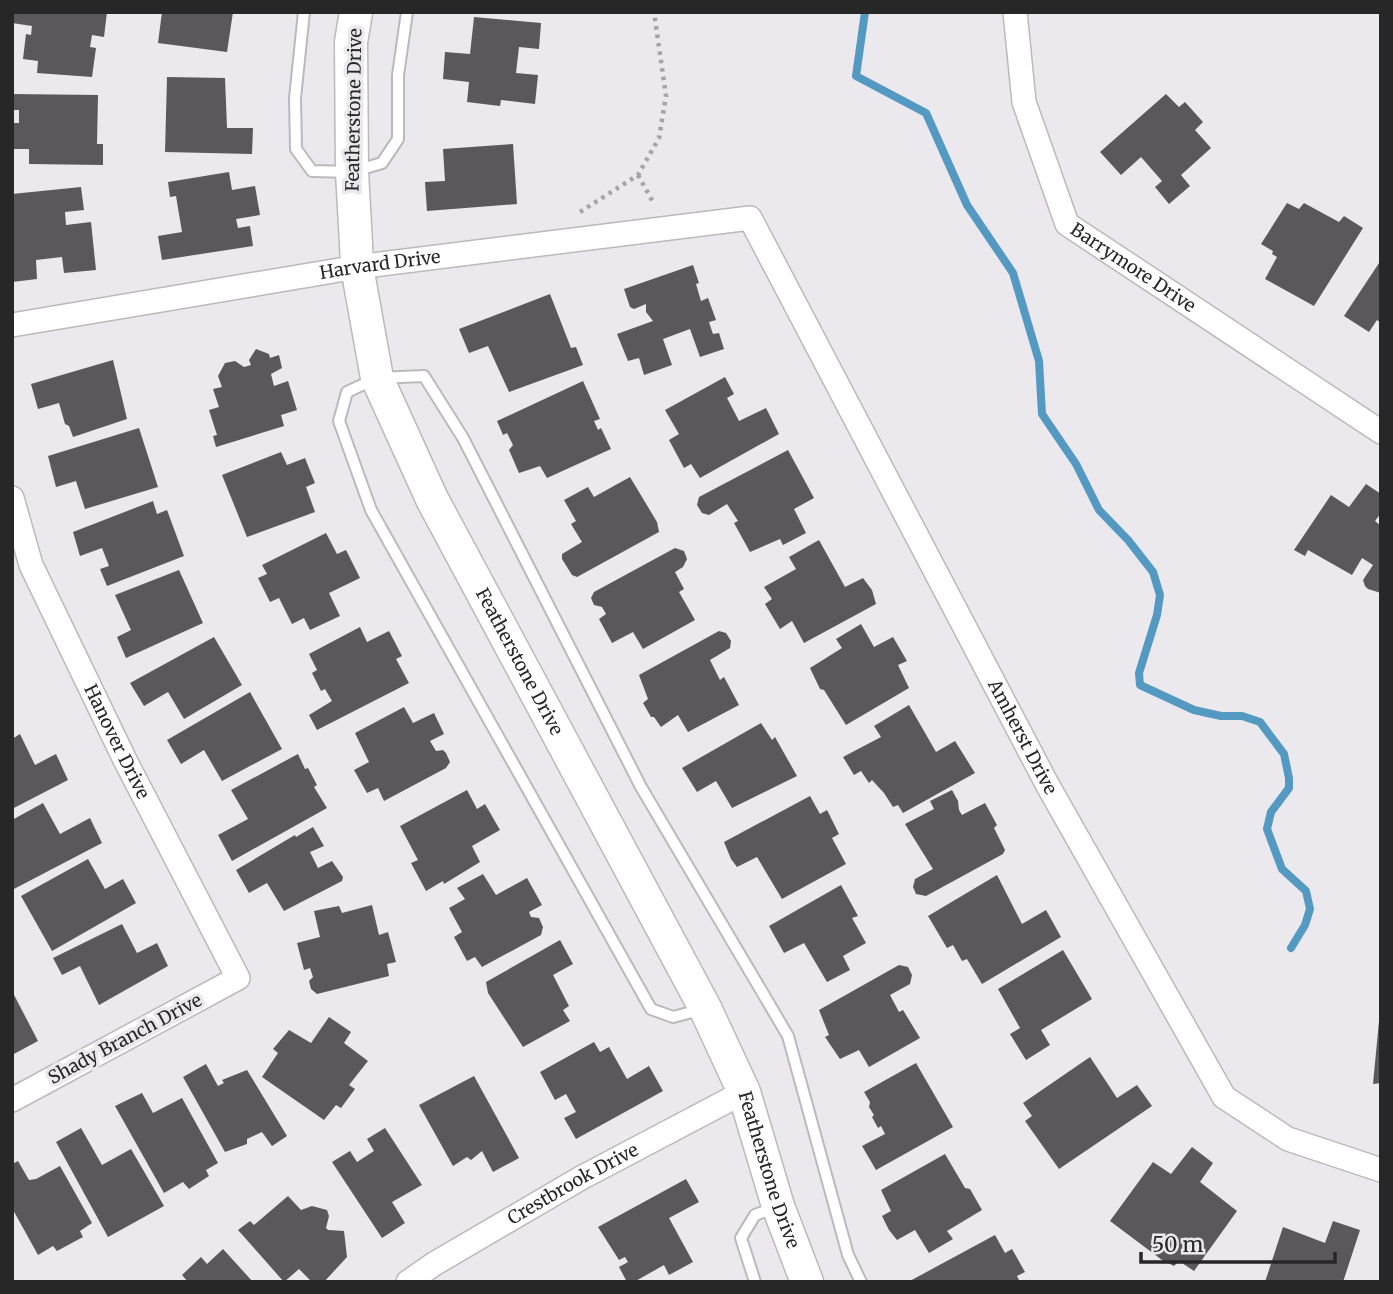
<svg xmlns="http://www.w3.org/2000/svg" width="1393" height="1294" viewBox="0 0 1393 1294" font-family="Merriweather,serif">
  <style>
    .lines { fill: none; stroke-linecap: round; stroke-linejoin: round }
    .stream { stroke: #5499c2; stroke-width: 8 }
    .building { fill: #5a585c }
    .lane-casing { stroke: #bbb9bd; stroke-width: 14 }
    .street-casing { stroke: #bbb9bd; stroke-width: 26 }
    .secondary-casing { stroke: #bbb9bd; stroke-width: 35 }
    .path { stroke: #a4a3a6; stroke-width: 4.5; stroke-dasharray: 3.5 5; stroke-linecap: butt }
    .lane { stroke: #fff; stroke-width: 10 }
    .street { stroke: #fff; stroke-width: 23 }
    .secondary { stroke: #fff; stroke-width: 32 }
    .labels { text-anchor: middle; stroke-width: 7; stroke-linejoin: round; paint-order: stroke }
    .street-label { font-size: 18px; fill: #272728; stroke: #ebe9ed }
  </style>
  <rect width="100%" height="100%" fill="#ebe9ed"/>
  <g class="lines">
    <path class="stream" d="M865,12L856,76L926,113L967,205L1013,273L1039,361L1042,414L1076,464L1099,510L1128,540L1153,572L1160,595L1157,615L1139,673L1140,685L1194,710L1221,716H1242L1260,722L1284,754L1289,778V788L1271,812L1267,829L1282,869L1306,891L1310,909L1305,925L1291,948"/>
  </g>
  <path class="building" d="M12,12H107L104,37L92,35L90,47L96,48L92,77L37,73L38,61L23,59L26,34L31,35L32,26L12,23Z
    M162,12H233L227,52L158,43Z
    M474,17L541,23L539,49L519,47L516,73L538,75L535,104L501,100L500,106L467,102L469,82L443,79L445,52L470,54Z
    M167,77L225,78L227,128H253L252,154L165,152Z
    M12,94L98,95L97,144H103V165L29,164V149H12V123H19V110H12Z
    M1166,94L1179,107L1185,102L1203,122L1195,130L1211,148L1181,175L1190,186L1169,204L1155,187L1162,181L1141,157L1121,175L1100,152Z
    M513,144L517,204L427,211L425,182L445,181L443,149Z
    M229,172L232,190L255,186L260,215L236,219L238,228L250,226L253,246L162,260L158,236L182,232L176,196L170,197L168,182Z
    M81,187L84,210L65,212L66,225L91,222L96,270L64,273L62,257L36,260L37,279L12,282V194Z
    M1287,203L1299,209L1304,203L1339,222L1344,216L1363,228L1314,306L1265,279L1277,257L1272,254L1273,251L1261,244Z
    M1381,260V323L1377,320L1369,332L1344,316Z
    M693,265L699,283L696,284L701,301L708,298L716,320L709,322L713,334L719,333L724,349L700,357L690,329L663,339L672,365L644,375L639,358L628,361L617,334L653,321L646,312V304L634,309L630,307L624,289Z
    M550,294L571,348L576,347L583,365L509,392L488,346L469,353L459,329Z
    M256,349L269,354L270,358L279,355L282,368L271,374L274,386L288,381L297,410L281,415L284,426L216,447L213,436L217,435L209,410L219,407L213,389L222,387L218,376L225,363L235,361L244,367L251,365L249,360Z
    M113,360L127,419L73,437L69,426L65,424L59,403L38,409L31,384Z
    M725,377L734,394L727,398L739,421L766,408L779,434L700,478L691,464L684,468L669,440L679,434L665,410Z
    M583,381L600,419L594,421L598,430L601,428L611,449L547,478L540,466L519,473L509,450L513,445L507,433L503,435L497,421Z
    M139,428L158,487L85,509L76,481L56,487L48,456Z
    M788,450L814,498L794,509L806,533L783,545L780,539L750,552L734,523L738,521L727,504L709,515L702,513L697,505L699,497Z
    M281,452L287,465L305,458L315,483L306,487L315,512L247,537L222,475Z
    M630,477L657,522L659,532L577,577L572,575L562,559V554L582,542L571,524L576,521L564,500L588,487L594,497Z
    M1366,484L1381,494V513L1375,521L1381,526V593L1368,589L1365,586L1363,580L1373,565L1362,558L1352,575L1308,550L1305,556L1294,550L1331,495L1349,507Z
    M153,501L157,514L167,510L184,556L107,586L100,569L109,566L102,548L80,556L73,532Z
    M326,533L337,554L346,550L360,578L329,593L340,616L310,630L304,618L292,624L279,598L270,602L258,578L267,574L262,565Z
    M819,540L845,587L863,578L872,590L876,604L804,643L792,621L780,629L765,604L772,599L764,587L796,569L789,557Z
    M675,548L684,551L687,559L683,567L675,572L684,589L679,592L695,620L643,649L633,632L612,643L599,619L606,614L602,607L594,605L591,598L594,592Z
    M179,570L203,623L126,658L117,637L131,630L115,595Z
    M861,624L874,647L893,637L907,661L898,665L909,688L846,725L824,690L820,689L810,668L842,648L836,639Z
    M360,627L367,642L389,631L402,656L396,659L409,683L317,730L309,715L332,701L325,689L321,691L312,673L317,670L309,654Z
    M719,631L726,633L731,641L730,648L710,660L720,680L724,677L739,705L688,732L678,715L661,727L654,717H651L643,703L648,699L639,675Z
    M214,637L242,685L184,719L168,692L144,706L130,683Z
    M250,692L282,749L222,781L204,750L181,764L167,740Z
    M909,705L936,752L955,741L975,773L903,813L898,805L893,807L884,793L872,780L869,783L861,771L854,775L843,757L881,737L874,726Z
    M404,707L413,723L434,713L444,734L430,741L436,751L443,750L446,753L450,762L446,768L384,801L378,788L367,793L354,770L369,762L355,733Z
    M761,723L772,740L775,737L797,776L732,808L716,781L697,792L682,768Z
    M20,734L35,765L56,754L68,780L12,809V739Z
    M298,754L305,769L308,768L317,785L314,787L327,808L232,861L218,835L248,819L231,790Z
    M467,790L477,809L485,804L500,830L472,846L480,862L444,884L443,881L426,891L411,863L418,860L400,826Z
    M952,790L958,801L959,810L962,815L985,803L997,825L994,828L1005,850L1003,854L926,896L916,894L913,887L915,879L933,869L905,824L934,809L930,801Z
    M810,796L820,814L827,810L839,834L832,838L846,864L782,899L757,857L737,867L731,859L724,842Z
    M43,803L60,834L90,818L102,843L12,890V820Z
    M313,827L324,846L310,852L318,868L332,861L343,877L342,881L284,911L267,883L249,893L236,870L295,835L296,837Z
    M88,859L105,889L123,879L136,903L52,951L21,896Z
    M483,874L496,895L527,878L542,905L529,912L531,917L539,918L543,927L541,935L482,967L475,957L467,961L454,937L462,932L449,908L465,899L457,888Z
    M997,875L1022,924L1046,910L1061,937L982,984L967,959L962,961L953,945L947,948L928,916Z
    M841,885L858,916L852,918L866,943L843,956L850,970L827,982L804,943L784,953L769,926Z
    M372,905L379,935L388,932L396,962L387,964L389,976L317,994L311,989L309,981L313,977L310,968L304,970L297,943L320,937L314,911L339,906L342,913Z
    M122,924L137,953L157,943L168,966L99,1005L80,966L62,975L53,958Z
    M560,940L573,964L553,975L569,1006L563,1010L570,1021L523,1047L488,993L486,982Z
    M1063,950L1092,999L1041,1030L1050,1045L1026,1060L1010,1034L1020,1028L998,989Z
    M899,965L908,967L912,975L910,984L890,995L899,1012L903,1010L920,1038L869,1067L859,1050L840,1059L825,1037L829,1035L819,1010Z
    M12,991L38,1041L12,1055Z
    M329,1017L351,1032L344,1043L368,1061L349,1085L355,1089L341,1108L336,1105L324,1120L262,1077L278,1053L273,1049L289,1030L311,1043Z
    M1379,1021H1381V1083L1373,1084Z
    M594,1042L600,1052L609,1047L627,1079L649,1066L663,1091L576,1139L564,1118L576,1112L566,1094L555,1100L540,1072Z
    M1090,1057L1117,1098L1137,1085L1152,1106L1059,1169L1025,1121L1032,1116L1023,1103Z
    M916,1063L953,1127L876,1170L862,1146L885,1134L881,1126L878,1128L872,1117L874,1115L869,1107L870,1102L864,1092Z
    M206,1064L218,1086L224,1083L222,1080L247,1070L287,1136L272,1146L262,1132L247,1139V1144L225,1152L183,1077Z
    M474,1076L519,1158L493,1172L482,1151L471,1160L467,1157L453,1166L419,1105Z
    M142,1093L153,1113L182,1098L218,1163L206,1170L209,1176L189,1189L183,1182L164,1193L115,1106Z
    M81,1128L102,1165L131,1149L164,1206L108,1237L56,1142Z
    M385,1128L422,1185L392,1202L405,1223L382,1238L332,1162L350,1151L357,1162L374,1151L367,1139Z
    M1192,1147L1213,1163L1200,1182L1237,1211L1194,1271L1179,1261L1174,1266L1162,1260L1110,1221L1153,1162L1171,1174Z
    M945,1154L965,1188L970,1189L982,1210L947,1231L953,1239L929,1253L915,1230L897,1240L889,1230L882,1216L891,1211L881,1190Z
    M18,1161L29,1180L36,1179L60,1166L92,1223L80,1231L83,1237L57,1251L53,1246L38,1255L12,1208V1164Z
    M686,1179L699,1202L669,1218L693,1262L669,1275L664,1265L634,1282H627L619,1267L628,1262L625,1257L619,1260L598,1227Z
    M288,1196L301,1210L312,1206L327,1210L329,1216L326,1228L328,1230L344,1231L347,1257L324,1282H312L299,1269L284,1282L238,1230L250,1221L254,1225Z
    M1333,1221L1360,1230L1343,1282H1265L1283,1227L1325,1243Z
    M995,1235L1005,1253L1012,1249L1025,1272L1017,1276L1020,1282H908Z
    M223,1249L253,1282H188L182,1275L201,1257L207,1264Z"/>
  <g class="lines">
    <defs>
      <path id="lane" d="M304,12L295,98L296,149L312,171L352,172L382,163L398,139V75L407,12
        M703,1009L673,1017L651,1009L371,510L339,421L347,392L377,378L424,376L463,438L641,787L788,1036L848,1255L861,1282
        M755,1282L741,1238L755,1215L776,1207"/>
      <g id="street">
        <path id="s1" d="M1015,12L1024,102L1067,224L1381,432"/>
        <path id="s2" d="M12,325L357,267L750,218L1047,784L1224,1097L1288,1139L1381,1170"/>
        <path id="s3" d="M12,498L31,565L125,760L238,978L12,1100"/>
        <path id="s4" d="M408,1282L434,1264L581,1178L744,1092"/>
      </g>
      <g id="secondary">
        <path id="s5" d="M356,12L351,42L352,172L356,244L357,267L377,378L432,499L705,1008L744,1092L778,1206L807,1282"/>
      </g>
    </defs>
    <use href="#lane" class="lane-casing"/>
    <use href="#street" class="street-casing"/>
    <use href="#secondary" class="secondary-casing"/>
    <path class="path" d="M638,175L653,202
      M580,212L638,175L659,138L666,96L654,12"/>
    <use href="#lane" class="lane"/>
    <use href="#street" class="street"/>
    <use href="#secondary" class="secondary"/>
  </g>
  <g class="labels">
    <g class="street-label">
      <text transform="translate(354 110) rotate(-89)" y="6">Featherstone Drive</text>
      <text dy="6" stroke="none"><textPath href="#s2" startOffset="373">Harvard Drive</textPath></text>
      <text dy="6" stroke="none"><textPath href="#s1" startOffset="299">Barrymore Drive</textPath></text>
      <text dy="6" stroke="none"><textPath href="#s5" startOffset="686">Featherstone Drive</textPath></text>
      <text dy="6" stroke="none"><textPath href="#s2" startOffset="1332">Amherst Drive</textPath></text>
      <text dy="6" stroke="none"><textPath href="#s3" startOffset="266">Hanover Drive</textPath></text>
      <text transform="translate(125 1039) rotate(-28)" y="6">Shady Branch Drive</text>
      <text dy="6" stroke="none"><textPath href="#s5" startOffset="1253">Featherstone Drive</textPath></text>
      <text dy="6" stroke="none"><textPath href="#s4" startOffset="192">Crestbrook Drive</textPath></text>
    </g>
  </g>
  <rect width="1393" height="1294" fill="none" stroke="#272728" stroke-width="28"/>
  <path d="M1141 1252v10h194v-10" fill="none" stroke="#272728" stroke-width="3.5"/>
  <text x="1152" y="1252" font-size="21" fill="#272728" stroke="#ebe9ed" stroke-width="5" paint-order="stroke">50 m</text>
</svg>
